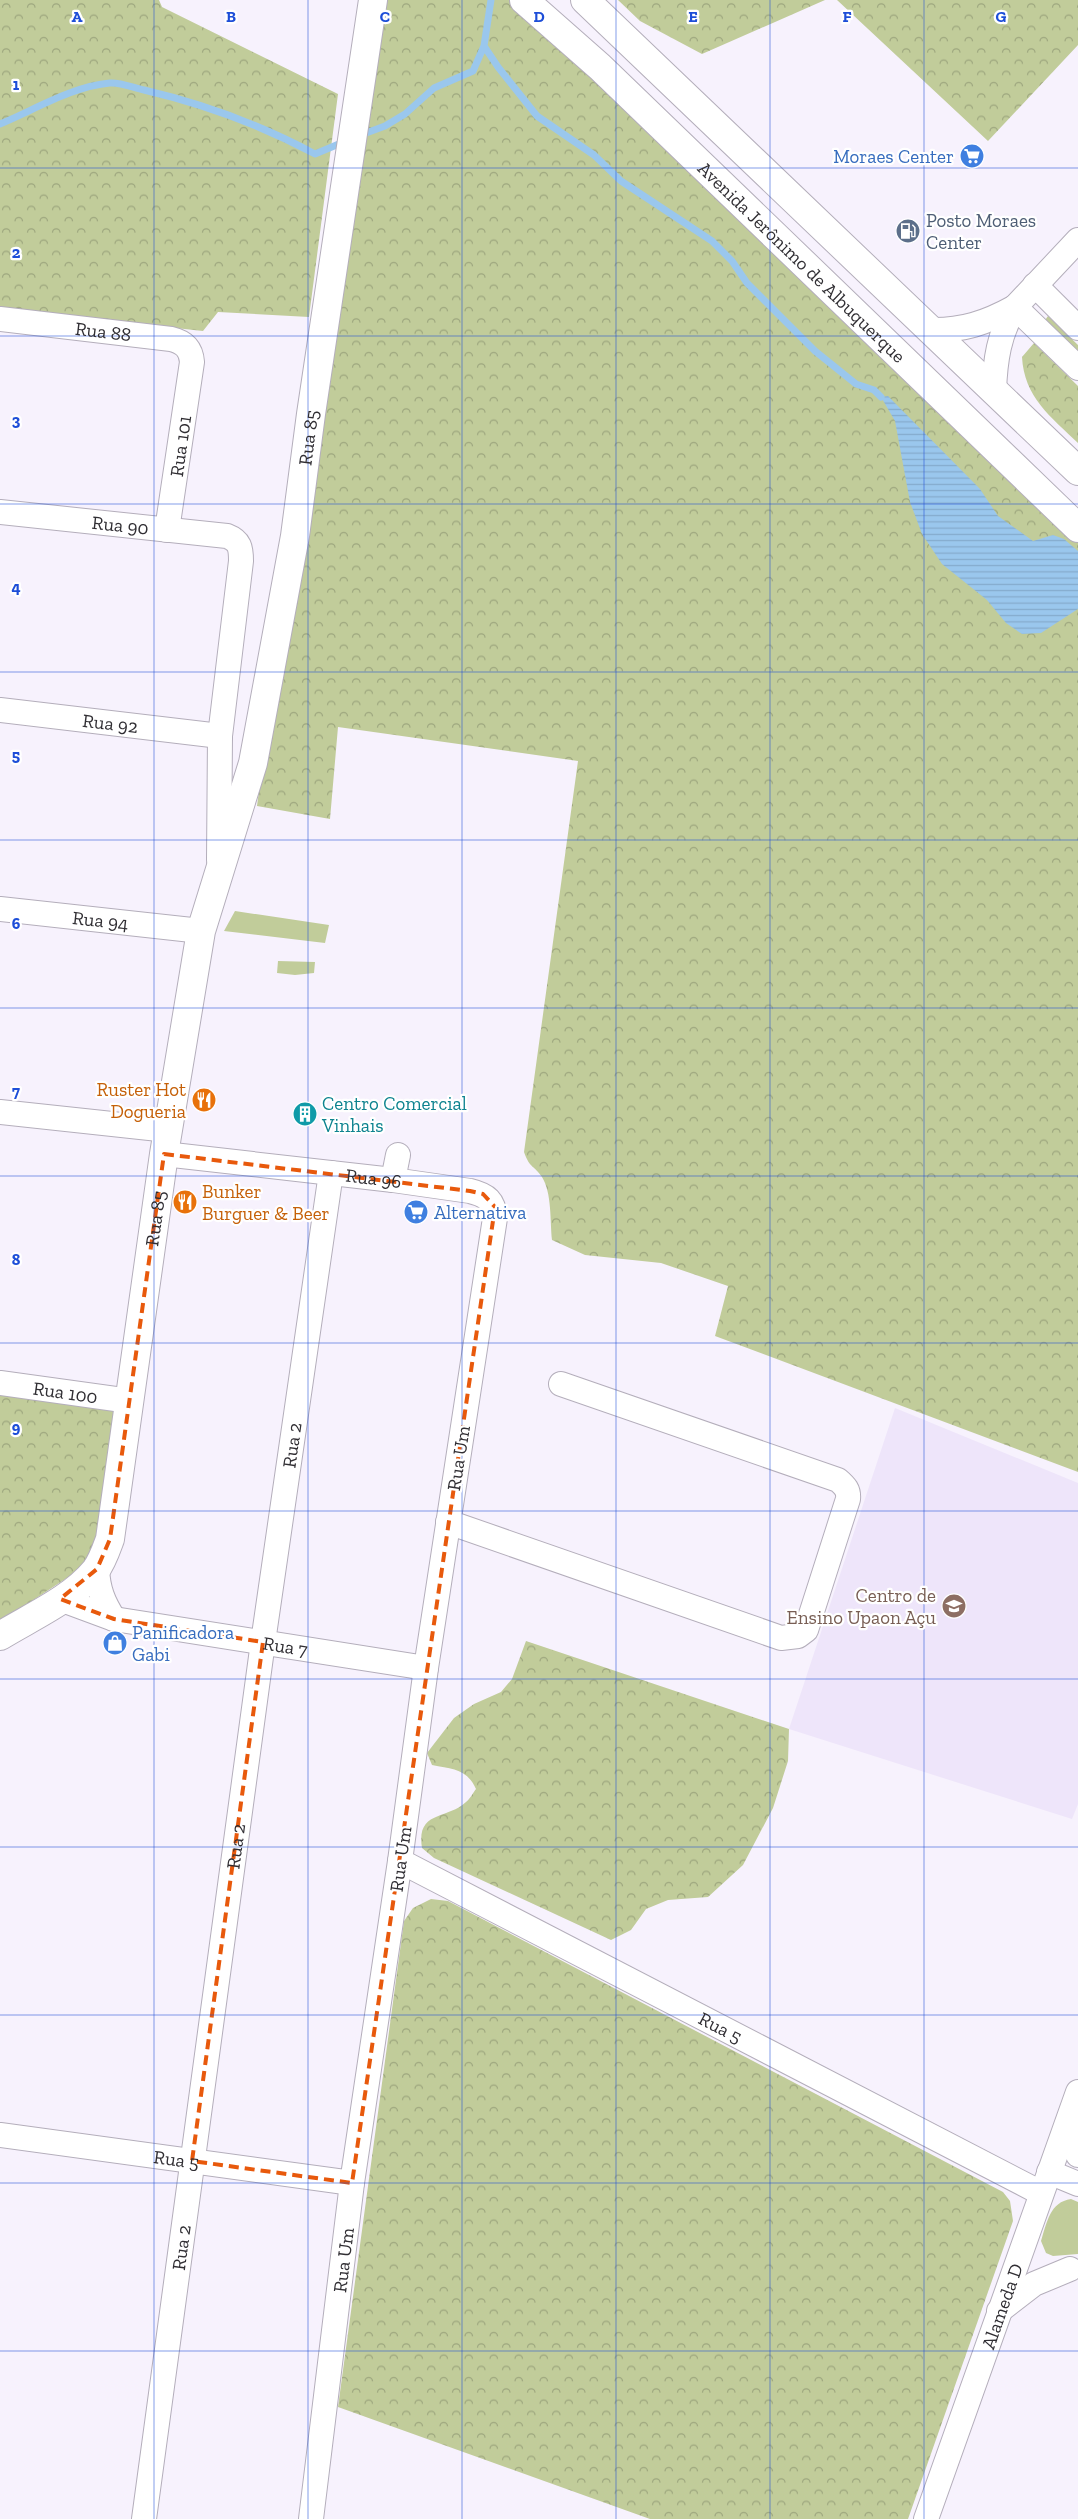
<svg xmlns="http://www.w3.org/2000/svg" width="1078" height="2519" viewBox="0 0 1078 2519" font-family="'Zilla Slab',serif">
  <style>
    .built { fill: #eee5fa }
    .grass { fill: #c1cc9a }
    .forest { fill: url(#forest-crowns) }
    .water { fill: url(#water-rules) }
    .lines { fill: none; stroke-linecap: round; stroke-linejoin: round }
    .stream { stroke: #9ac7ed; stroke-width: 7 }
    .minor-casing { stroke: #b4aebb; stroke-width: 26 }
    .major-casing { stroke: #b4aebb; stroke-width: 30 }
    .minor { stroke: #fff; stroke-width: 24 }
    .major { stroke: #fff; stroke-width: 28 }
    .marked { fill: none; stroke: #e8590c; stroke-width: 4; stroke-dasharray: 10 6; stroke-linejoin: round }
    .grid { fill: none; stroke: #1d4ed8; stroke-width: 1; stroke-opacity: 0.55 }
    .labels { text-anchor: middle; stroke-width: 4.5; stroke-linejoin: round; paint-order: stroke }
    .shop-label { font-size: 19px; fill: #366cbe; stroke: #fff; text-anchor: start }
    .service-label { font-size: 19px; fill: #4e5e75; stroke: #fff; text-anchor: start }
    .street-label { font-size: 19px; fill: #302e33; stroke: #fff }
    .food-label { font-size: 19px; fill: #c56008; stroke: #fff; text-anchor: end }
    .culture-label { font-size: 19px; fill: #0d838f; stroke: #fff; text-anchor: start }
    .education-label { font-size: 19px; fill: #785e54; stroke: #fff; text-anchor: end }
    .grid-label { font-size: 16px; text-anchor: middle; font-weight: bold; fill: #1d4ed8; stroke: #fff; stroke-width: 4.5; stroke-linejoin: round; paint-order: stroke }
  </style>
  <defs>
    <pattern id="forest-crowns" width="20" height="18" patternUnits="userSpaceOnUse" patternTransform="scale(1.25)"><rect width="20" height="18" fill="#c1cc9a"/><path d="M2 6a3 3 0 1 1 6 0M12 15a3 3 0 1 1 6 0" fill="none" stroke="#9da67e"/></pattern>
    <pattern id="water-rules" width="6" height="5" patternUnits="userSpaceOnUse" patternTransform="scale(1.25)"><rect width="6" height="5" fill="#9ac7ed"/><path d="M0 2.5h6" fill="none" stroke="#85abcc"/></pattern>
  </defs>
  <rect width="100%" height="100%" fill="#f7f2fd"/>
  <path class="built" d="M895,1408L1078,1483V1804L1072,1819L789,1729Z"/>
  <path class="grass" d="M1048,316L1078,345V357L1043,323Z
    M235,911L329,925L325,943L224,931Z
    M278,961L315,962L314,973L295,975L277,973Z
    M1071,2199L1078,2202V2254L1053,2256L1046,2253L1041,2241C1047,2222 1050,2202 1071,2199Z"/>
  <path class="forest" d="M0,0H159L162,7L338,94L309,317L218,312L203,331L0,309Z
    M372,0H511L1078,535V1472L715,1336L728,1286L661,1263L585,1255L552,1240C550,1221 552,1193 542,1177C534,1165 530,1169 524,1152L578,761L338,727L330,819L257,806L308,414Z
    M618,0H825L702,54L640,21Z
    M837,0H1078V45L988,141Z
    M1034,343L1078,386V443C1051,417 1024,397 1022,357Z
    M0,1393L124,1409L103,1537L79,1570L0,1622Z
    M526,1641L789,1729L788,1761L773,1808L743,1865L708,1897L668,1900L646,1909L631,1930L611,1940L434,1858L422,1848C416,1810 447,1820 466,1802C470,1799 473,1793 476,1789C467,1769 453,1769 432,1765L427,1753L454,1718L474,1704L501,1692L512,1679Z
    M431,1899L448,1901L1003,2192L1010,2201L1013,2221L908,2519H650L338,2407L404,1921L413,1908Z"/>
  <path class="water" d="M888,396L980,489L998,516L1033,541L1053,535L1064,539L1078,551V609L1041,633L1022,634L1006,623L987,600L942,564L922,534L910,502L895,421L881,397Z"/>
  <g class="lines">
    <path class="stream" d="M484,46L498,67L537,116L594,155L621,181L712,241L732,261L747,283L815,351L856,384L874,390L881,397
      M0,124C34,110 73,86 110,83C120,82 134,88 144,90C204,104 261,125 315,154L346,141
      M358,136L385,126L405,114L434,88L473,71L484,46L491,0"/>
    <defs>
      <g id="minor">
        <path d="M1035,285L1078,328"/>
        <path d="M1015,307L1078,368"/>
        <path id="s1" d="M0,319L171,339C184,342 191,349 192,362L167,530"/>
        <path d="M929,330C962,331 986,323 1015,307"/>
        <path d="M994,392C995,360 999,334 1015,307L1078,240"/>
        <path id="s2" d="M0,512L227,536C240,541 241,548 241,561L220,736L219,860"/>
        <path id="s3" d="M0,710L220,736"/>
        <path id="s4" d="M0,909L201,931"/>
        <path d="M0,1112L168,1130"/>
        <path id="s5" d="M164,1154L393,1180L470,1191C487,1195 494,1201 495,1218L426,1668L400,1861L352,2183L311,2519"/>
        <path d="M393,1180L398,1155"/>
        <path id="s6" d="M0,1383L130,1401"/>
        <path d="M448,1522L781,1638L798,1636L806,1630L848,1499C849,1490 845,1486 838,1480L561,1384"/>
        <path d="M97,1569C98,1589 103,1602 114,1619"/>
        <path id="s7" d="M60,1599L114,1619L426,1668"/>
        <path id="s8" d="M400,1861L1041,2193"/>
        <path d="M1072,2115L1078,2155"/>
        <path id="s9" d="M0,2135L352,2183"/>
        <path d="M1049,2172L1078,2184"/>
        <path d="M999,2311L1034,2284L1070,2269"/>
        <path id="s10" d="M144,2519L263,1642L331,1173"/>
        <path id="s11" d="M926,2519L1078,2092"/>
      </g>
      <g id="major">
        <path id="s12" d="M524,0L600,67L1078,528"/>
        <path d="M585,0L1078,471"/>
        <path id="s13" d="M0,1636C31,1617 72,1599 95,1571C102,1562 106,1550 110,1539L164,1154L201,931L253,763L295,536L311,414L373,0"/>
      </g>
    </defs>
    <use href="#minor" class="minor-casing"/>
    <use href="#major" class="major-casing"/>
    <use href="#minor" class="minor"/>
    <use href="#major" class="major"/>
  </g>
  <path class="marked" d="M164,1154L470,1191L483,1194L495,1207L352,2183L192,2161L263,1642L114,1619L60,1599L97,1569L110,1539Z"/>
  <path class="grid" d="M154,0V2519M308,0V2519M462,0V2519M616,0V2519M770,0V2519M924,0V2519M0,168H1078M0,336H1078M0,504H1078M0,672H1078M0,840H1078M0,1008H1078M0,1176H1078M0,1343H1078M0,1511H1078M0,1679H1078M0,1847H1078M0,2015H1078M0,2183H1078M0,2351H1078"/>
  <defs>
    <symbol id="supermarket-disc" viewBox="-11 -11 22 22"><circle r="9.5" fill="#3f7fe0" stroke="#fff"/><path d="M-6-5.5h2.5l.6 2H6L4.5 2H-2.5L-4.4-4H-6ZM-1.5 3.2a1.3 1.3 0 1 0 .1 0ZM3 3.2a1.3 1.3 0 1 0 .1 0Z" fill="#fff"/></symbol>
    <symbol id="fuel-disc" viewBox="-11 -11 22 22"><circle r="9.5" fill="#5c6f8a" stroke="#fff"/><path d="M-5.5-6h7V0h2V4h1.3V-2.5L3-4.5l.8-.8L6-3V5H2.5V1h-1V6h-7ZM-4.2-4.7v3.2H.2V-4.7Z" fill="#fff"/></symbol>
    <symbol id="restaurant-disc" viewBox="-11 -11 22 22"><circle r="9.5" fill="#e8710a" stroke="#fff"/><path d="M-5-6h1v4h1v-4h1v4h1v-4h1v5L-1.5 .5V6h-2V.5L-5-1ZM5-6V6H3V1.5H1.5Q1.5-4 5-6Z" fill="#fff"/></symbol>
    <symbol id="building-disc" viewBox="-11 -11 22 22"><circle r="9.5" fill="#0f9aa8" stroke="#fff"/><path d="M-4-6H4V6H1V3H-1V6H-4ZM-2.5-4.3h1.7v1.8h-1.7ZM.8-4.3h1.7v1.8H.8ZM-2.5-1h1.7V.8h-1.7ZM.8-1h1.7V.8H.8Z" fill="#fff"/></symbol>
    <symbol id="school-disc" viewBox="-11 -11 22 22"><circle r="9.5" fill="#8d6e63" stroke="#fff"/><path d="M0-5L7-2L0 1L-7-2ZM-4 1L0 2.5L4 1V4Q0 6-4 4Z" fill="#fff"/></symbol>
    <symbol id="shop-disc" viewBox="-11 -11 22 22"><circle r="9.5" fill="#3f7fe0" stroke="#fff"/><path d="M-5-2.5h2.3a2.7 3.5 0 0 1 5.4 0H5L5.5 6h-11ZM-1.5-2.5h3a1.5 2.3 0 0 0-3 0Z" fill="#fff"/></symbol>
  </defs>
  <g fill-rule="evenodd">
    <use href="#supermarket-disc" x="958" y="142" width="28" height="28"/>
    <use href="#fuel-disc" x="894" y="217" width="28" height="28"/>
    <use href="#restaurant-disc" x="190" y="1086" width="28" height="28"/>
    <use href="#building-disc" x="291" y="1100" width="28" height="28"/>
    <use href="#restaurant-disc" x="171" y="1188" width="28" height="28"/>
    <use href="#supermarket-disc" x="402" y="1198" width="28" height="28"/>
    <use href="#school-disc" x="940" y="1592" width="28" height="28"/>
    <use href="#shop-disc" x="101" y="1629" width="28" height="28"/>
  </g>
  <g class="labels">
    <g class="shop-label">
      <text x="954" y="163" text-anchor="end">Moraes Center</text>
      <text x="434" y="1219">Alternativa</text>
      <text x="132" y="1639">Panificadora<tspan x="132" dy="22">Gabi</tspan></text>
    </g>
    <g class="service-label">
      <text x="926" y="227">Posto Moraes<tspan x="926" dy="22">Center</tspan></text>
    </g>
    <g class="street-label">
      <text dy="7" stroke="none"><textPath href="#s12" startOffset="382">Avenida Jerônimo de Albuquerque</textPath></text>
      <text dy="7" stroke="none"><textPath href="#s1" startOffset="104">Rua 88</textPath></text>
      <text dy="7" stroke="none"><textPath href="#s13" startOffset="1272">Rua 85</textPath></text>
      <text transform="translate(180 446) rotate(-82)" y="7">Rua 101</text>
      <text dy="7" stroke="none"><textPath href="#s2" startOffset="121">Rua 90</textPath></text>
      <text dy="7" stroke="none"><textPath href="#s3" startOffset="111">Rua 92</textPath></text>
      <text dy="7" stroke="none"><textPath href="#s4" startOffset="101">Rua 94</textPath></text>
      <text dy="7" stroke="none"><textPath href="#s5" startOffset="211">Rua 96</textPath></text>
      <text dy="7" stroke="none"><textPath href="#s13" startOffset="475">Rua 85</textPath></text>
      <text dy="7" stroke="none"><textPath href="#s6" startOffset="66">Rua 100</textPath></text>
      <text dy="7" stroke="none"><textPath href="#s10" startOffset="1084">Rua 2</textPath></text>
      <text transform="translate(458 1458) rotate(-81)" y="7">Rua Um</text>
      <text dy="7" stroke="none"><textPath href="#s7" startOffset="231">Rua 7</textPath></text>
      <text dy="7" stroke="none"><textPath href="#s10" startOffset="679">Rua 2</textPath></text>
      <text transform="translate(400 1859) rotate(-82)" y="7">Rua Um</text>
      <text dy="7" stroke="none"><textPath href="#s8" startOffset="361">Rua 5</textPath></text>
      <text dy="7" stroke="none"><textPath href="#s9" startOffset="178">Rua 5</textPath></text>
      <text dy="7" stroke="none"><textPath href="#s10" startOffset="274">Rua 2</textPath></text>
      <text transform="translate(343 2260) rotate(-83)" y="7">Rua Um</text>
      <text dy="7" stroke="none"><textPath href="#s11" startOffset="226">Alameda D</textPath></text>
    </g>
    <g class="food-label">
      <text x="186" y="1096">Ruster Hot<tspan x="186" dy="22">Dogueria</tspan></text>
      <text x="202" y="1198" text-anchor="start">Bunker<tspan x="202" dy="22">Burguer &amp; Beer</tspan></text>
    </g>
    <g class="culture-label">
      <text x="322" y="1110">Centro Comercial<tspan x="322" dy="22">Vinhais</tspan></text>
    </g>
    <g class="education-label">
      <text x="936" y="1602">Centro de<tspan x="936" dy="22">Ensino Upaon Açu</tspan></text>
    </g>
  </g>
  <g class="grid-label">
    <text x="77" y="22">A</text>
    <text x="231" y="22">B</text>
    <text x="385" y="22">C</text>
    <text x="539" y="22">D</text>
    <text x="693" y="22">E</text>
    <text x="847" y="22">F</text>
    <text x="1001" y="22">G</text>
    <text x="16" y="90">1</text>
    <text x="16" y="258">2</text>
    <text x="16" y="426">3</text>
    <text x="16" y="593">4</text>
    <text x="16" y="761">5</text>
    <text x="16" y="929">6</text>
    <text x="16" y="1097">7</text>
    <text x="16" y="1265">8</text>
    <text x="16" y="1433">9</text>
  </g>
</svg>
